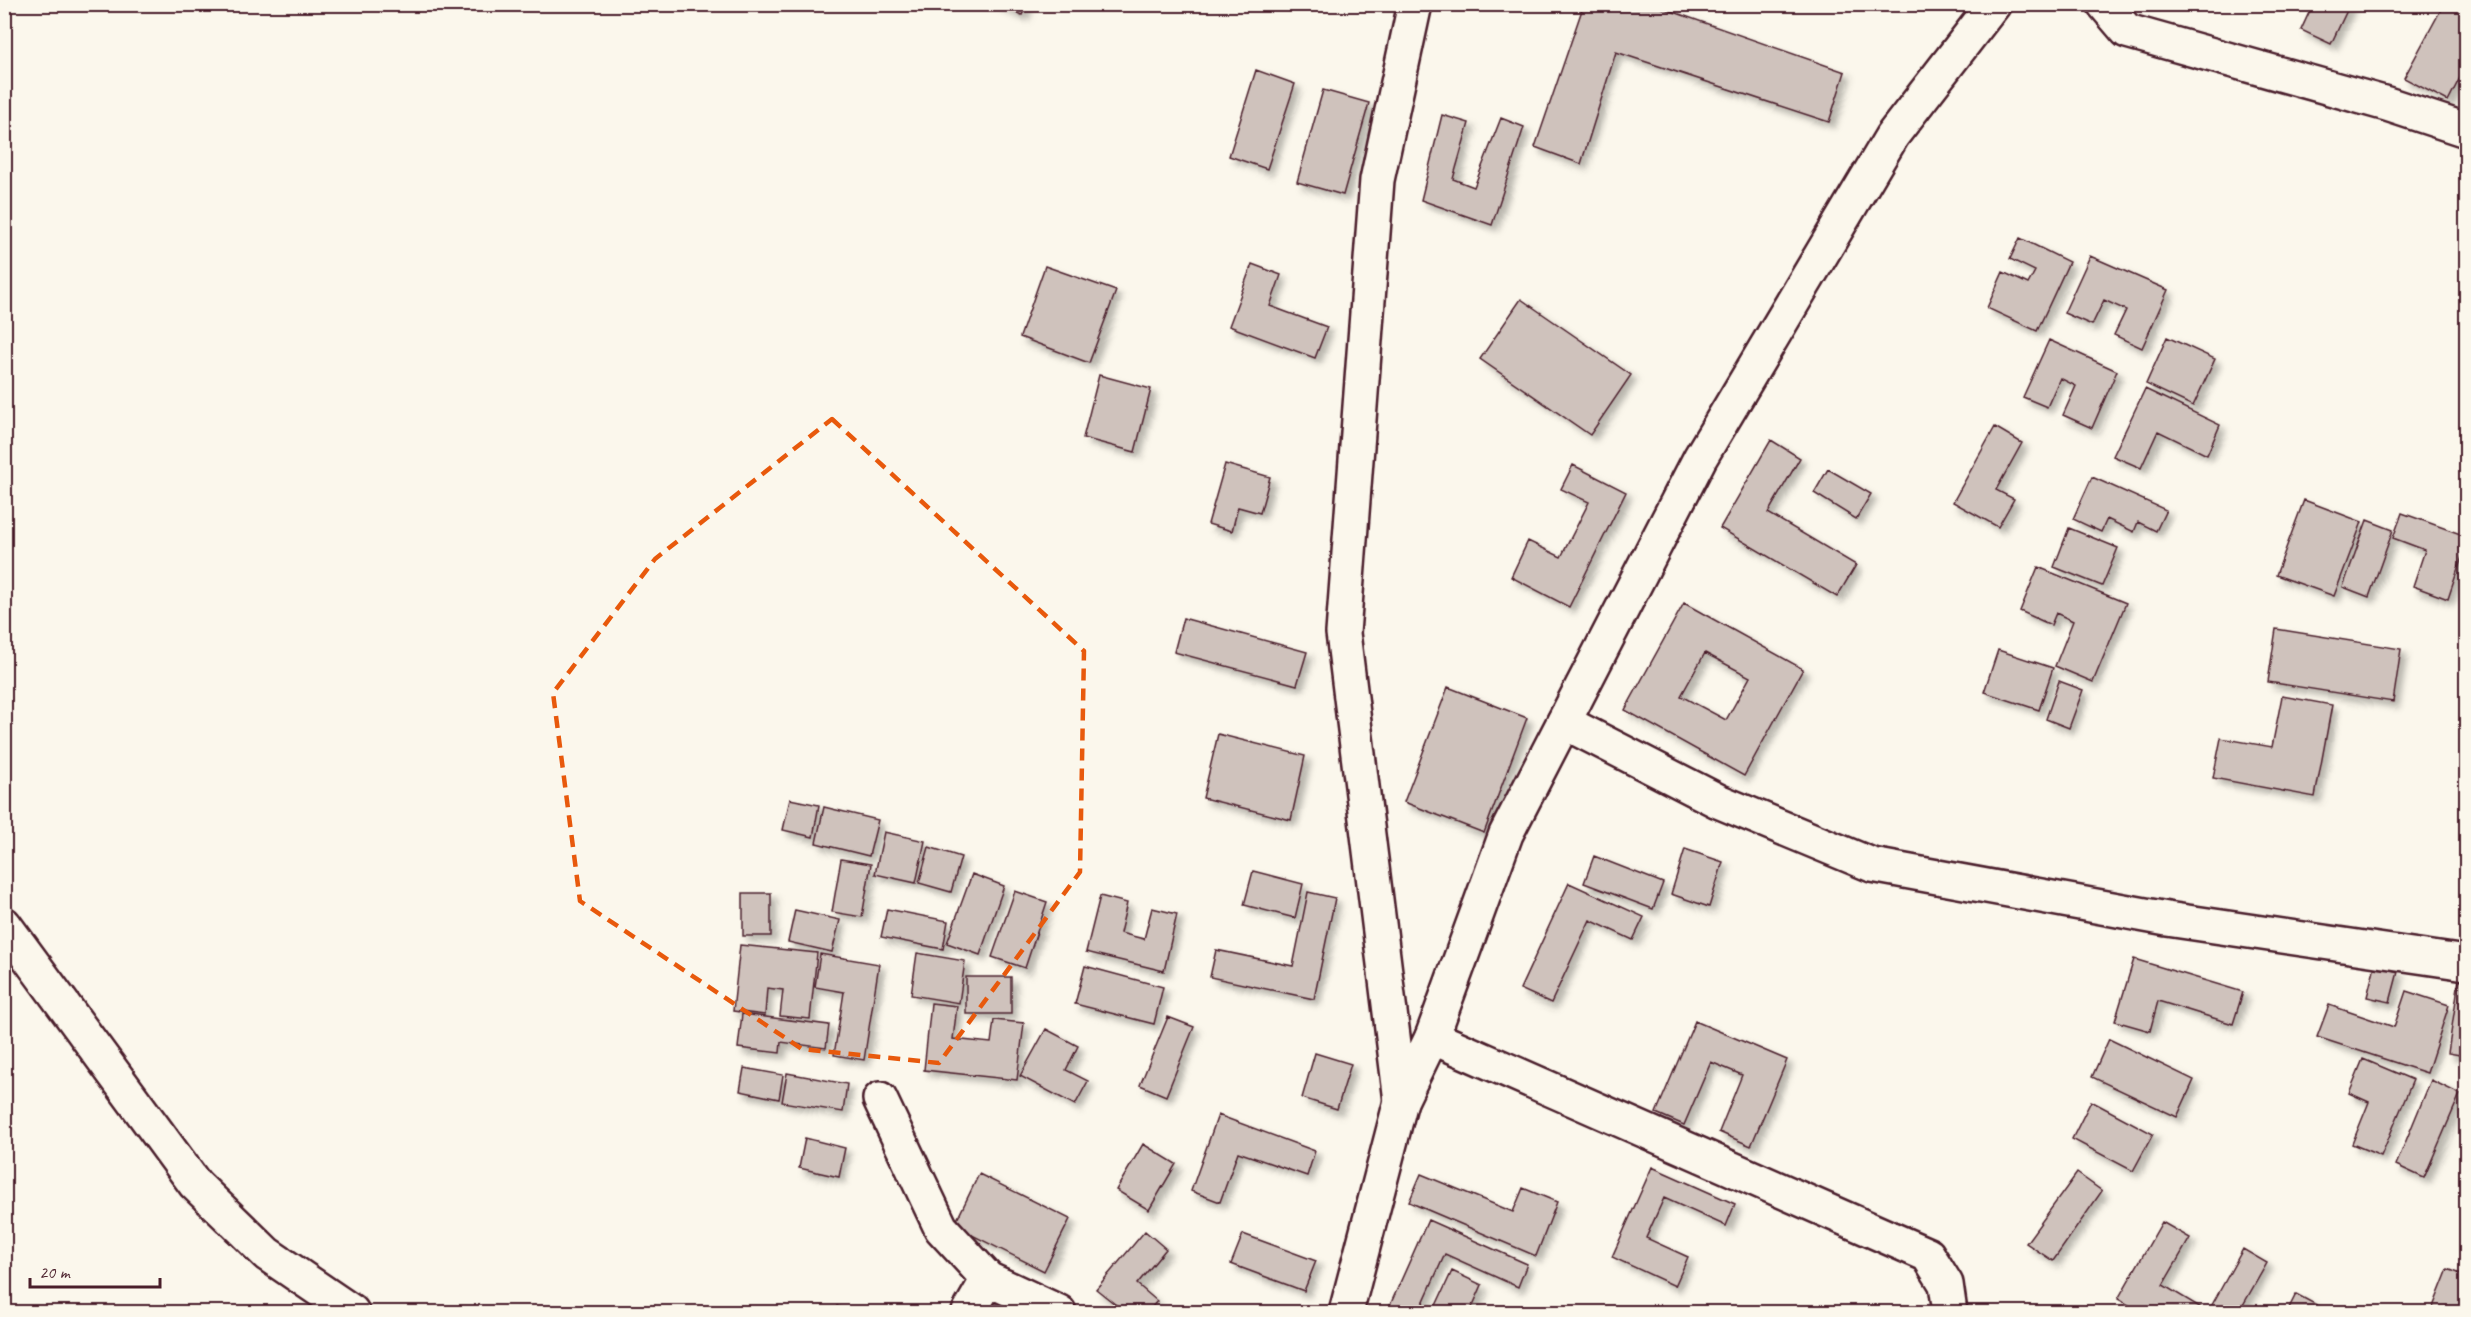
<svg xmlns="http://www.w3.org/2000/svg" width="2471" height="1317" viewBox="0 0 2471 1317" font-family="Caveat,sans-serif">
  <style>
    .building { fill: #cfc2bc; stroke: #4a1f2b; stroke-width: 1.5; fill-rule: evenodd; filter: url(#shadow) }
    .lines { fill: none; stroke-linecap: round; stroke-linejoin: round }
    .minor-casing { stroke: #4a1f2b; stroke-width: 38 }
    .tertiary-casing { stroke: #4a1f2b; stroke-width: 38 }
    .minor { stroke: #fbf7ec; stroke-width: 33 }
    .tertiary { stroke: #fbf7ec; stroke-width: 33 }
    .marked { fill: none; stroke: #e8590c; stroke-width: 4.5; stroke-dasharray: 12 8; stroke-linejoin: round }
  </style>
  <defs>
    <filter id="shadow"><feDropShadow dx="5.5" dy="5.5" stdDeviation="3" flood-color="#0004"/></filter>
  </defs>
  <rect width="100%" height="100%" fill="#fbf7ec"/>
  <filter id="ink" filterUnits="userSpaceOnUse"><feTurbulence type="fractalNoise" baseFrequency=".0167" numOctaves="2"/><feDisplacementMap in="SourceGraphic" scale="12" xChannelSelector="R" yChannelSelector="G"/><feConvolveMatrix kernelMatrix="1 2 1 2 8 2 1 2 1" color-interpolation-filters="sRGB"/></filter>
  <g filter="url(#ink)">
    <path class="building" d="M995,4H1027L1022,15Z
      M1584,4H1651L1845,72L1829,122L1616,52L1581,164L1535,147Z
      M2313,4H2350L2331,44L2301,30Z
      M2444,4H2466V66L2448,101L2404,78Z
      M1256,70L1295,84L1267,169L1229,156Z
      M1323,90L1369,103L1343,195L1297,182Z
      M1442,115L1469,123L1453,179L1474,187L1501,118L1524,127L1492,225L1421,200Z
      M2020,238L2069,262L2037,331L1987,308L2003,272L2028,284L2035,271L2010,259Z
      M2090,256L2168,290L2142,348L2114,335L2126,310L2104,300L2092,325L2064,313Z
      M1252,264L1281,275L1270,306L1327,327L1315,358L1229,326Z
      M1045,266L1116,291L1089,363L1020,337Z
      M1521,299L1631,375L1590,435L1480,359Z
      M2167,337L2215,359L2193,406L2146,384Z
      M2049,340L2117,371L2092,428L2063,415L2076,386L2060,378L2047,407L2023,397Z
      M1099,375L1151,389L1135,452L1083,438Z
      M2145,389L2220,425L2207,455L2158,431L2141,468L2113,456Z
      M1995,427L2022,443L1996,490L2014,499L1998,527L1953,502Z
      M1771,440L1800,458L1768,513L1856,565L1837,597L1720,528Z
      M1225,464L1270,477L1260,513L1238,507L1232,531L1208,524Z
      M1573,465L1626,492L1569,607L1511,577L1528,541L1561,557L1589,502L1561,489Z
      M1828,469L1871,494L1856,519L1814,493Z
      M2092,477L2166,510L2156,531L2138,522L2134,532L2107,519L2101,532L2073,519Z
      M2304,500L2362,522L2334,596L2276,575Z
      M2402,513L2466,536V545L2448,599L2413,586L2425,550L2393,538Z
      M2367,520L2393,530L2369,597L2343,587Z
      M2069,528L2118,548L2102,586L2054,567Z
      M2038,567L2126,603L2093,682L2055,666L2073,621L2056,613L2051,625L2020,611Z
      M1684,603L1803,669L1744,776L1625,710ZM1705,653L1750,677L1726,720L1681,696Z
      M1183,618L1307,652L1297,685L1174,652Z
      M2276,629L2401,649L2393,702L2268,682Z
      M1998,650L2053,668L2039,710L1984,692Z
      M2059,681L2083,690L2069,728L2046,719Z
      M1448,687L1527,718L1484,833L1404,802Z
      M2282,696L2332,705L2315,797L2213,778L2221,738L2272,747Z
      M1218,734L1305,756L1291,820L1203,798Z
      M790,799L819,805L813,837L783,830Z
      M824,807L878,820L869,856L816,843Z
      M884,832L925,841L916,883L875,874Z
      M929,847L961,857L951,892L919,883Z
      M1685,849L1723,862L1709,907L1671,894Z
      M1594,856L1663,883L1653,909L1584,883Z
      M841,859L871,864L862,917L832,912Z
      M1253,871L1303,884L1295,918L1244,905Z
      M972,874L1004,886L980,955L947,943Z
      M1569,883L1644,917L1633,940L1590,920L1551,1003L1520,989Z
      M1015,891L1047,902L1025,968L992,957Z
      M1308,892L1335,898L1314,999L1210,977L1216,950L1293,966Z
      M743,893H771V936H743Z
      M1100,896L1127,903L1120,933L1144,939L1152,908L1177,914L1164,971L1086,952Z
      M887,909L948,921L943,949L881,937Z
      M795,910L840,920L832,952L788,942Z
      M740,945L817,953L810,1019L780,1016L783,990L767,988L765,1015L733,1011Z
      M917,953L965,961L959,1003L911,995Z
      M820,954L879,964L864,1060L834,1055L844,992L815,987Z
      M2134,959L2243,992L2233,1024L2158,1001L2150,1031L2115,1021Z
      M2375,965L2398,972L2390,1002L2367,997Z
      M1085,966L1163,987L1154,1024L1075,1004Z
      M966,977H1011V1014H966Z
      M2459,980L2466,982V1056L2448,1053Z
      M2406,991L2449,1005L2427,1073L2317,1037L2329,1005L2394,1027Z
      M931,1003L957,1006L953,1039L991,1043L994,1020L1024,1023L1017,1080L924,1070Z
      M742,1014L829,1025L826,1048L781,1042L780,1053L738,1048Z
      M1168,1017L1194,1027L1166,1096L1140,1085Z
      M1695,1021L1787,1060L1751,1146L1719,1132L1742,1075L1711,1062L1684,1125L1656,1113Z
      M1046,1029L1078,1046L1066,1070L1088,1081L1075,1105L1020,1076Z
      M2109,1039L2194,1080L2177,1117L2092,1077Z
      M1315,1053L1351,1064L1337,1109L1302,1098Z
      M2363,1059L2413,1080L2381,1156L2352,1144L2369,1102L2349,1093Z
      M744,1068L783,1075L779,1099L740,1091Z
      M787,1073L847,1084L843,1112L782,1102Z
      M2431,1080L2460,1094L2424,1178L2396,1165Z
      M2091,1101L2153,1134L2133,1171L2072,1139Z
      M1218,1115L1315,1151L1307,1176L1238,1152L1220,1202L1191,1191Z
      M805,1138L845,1148L839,1177L799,1168Z
      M1143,1144L1176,1164L1149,1210L1116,1190Z
      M1652,1167L1735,1204L1726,1226L1664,1198L1646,1238L1688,1257L1675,1286L1612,1257Z
      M2077,1173L2102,1191L2053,1261L2026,1243Z
      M979,1174L1070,1219L1044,1271L954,1226Z
      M1421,1174L1513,1212L1523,1188L1557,1202L1536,1256L1409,1202Z
      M1428,1220L1527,1264L1518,1287L1445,1254L1419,1312H1387Z
      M2162,1222L2190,1238L2163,1285L2208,1312L2243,1249L2267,1263L2239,1312H2141L2118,1299Z
      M1145,1231L1166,1249L1137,1284L1157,1301L1148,1312H1125L1096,1289Z
      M1243,1234L1316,1261L1304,1291L1231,1264Z
      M2448,1269L2466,1276V1312H2431Z
      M1452,1271L1482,1285L1470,1312H1433Z
      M2296,1294L2326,1310L2325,1312H2287Z
      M837,1306L853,1312H834Z"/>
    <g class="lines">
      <defs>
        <path id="minor" d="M2104,4L2127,31L2387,104L2466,130
          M1564,722L1718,801L1872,865L2167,919L2466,963
          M4,924L195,1184L267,1254L352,1312
          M1432,1037L1928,1255L1946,1284L1950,1312
          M880,1099L941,1228L988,1279L1059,1312
          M1401,1101L1343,633L1377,180L1415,4
          M969,1312L988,1279"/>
        <path id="tertiary" d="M1346,1312L1401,1101L1432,1037L1506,834L1700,458L1892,136L1994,4"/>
      </defs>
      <use href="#minor" class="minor-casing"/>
      <use href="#tertiary" class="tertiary-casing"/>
      <use href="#minor" class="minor"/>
      <use href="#tertiary" class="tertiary"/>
    </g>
  </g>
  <path class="marked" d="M832,419L1084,651L1080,872L939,1063L802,1049L580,901L553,693L655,559Z"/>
  <rect width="2471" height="1317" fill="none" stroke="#fbf7ec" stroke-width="24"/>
  <rect x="12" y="12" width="2447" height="1293" fill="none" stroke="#4a1f2b" stroke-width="2" filter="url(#ink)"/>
  <path d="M30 1278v9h130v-9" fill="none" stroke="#4a1f2b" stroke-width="3"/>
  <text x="39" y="1278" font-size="18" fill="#4a1f2b" stroke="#fbf7ec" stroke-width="4.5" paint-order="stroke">20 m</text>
</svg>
